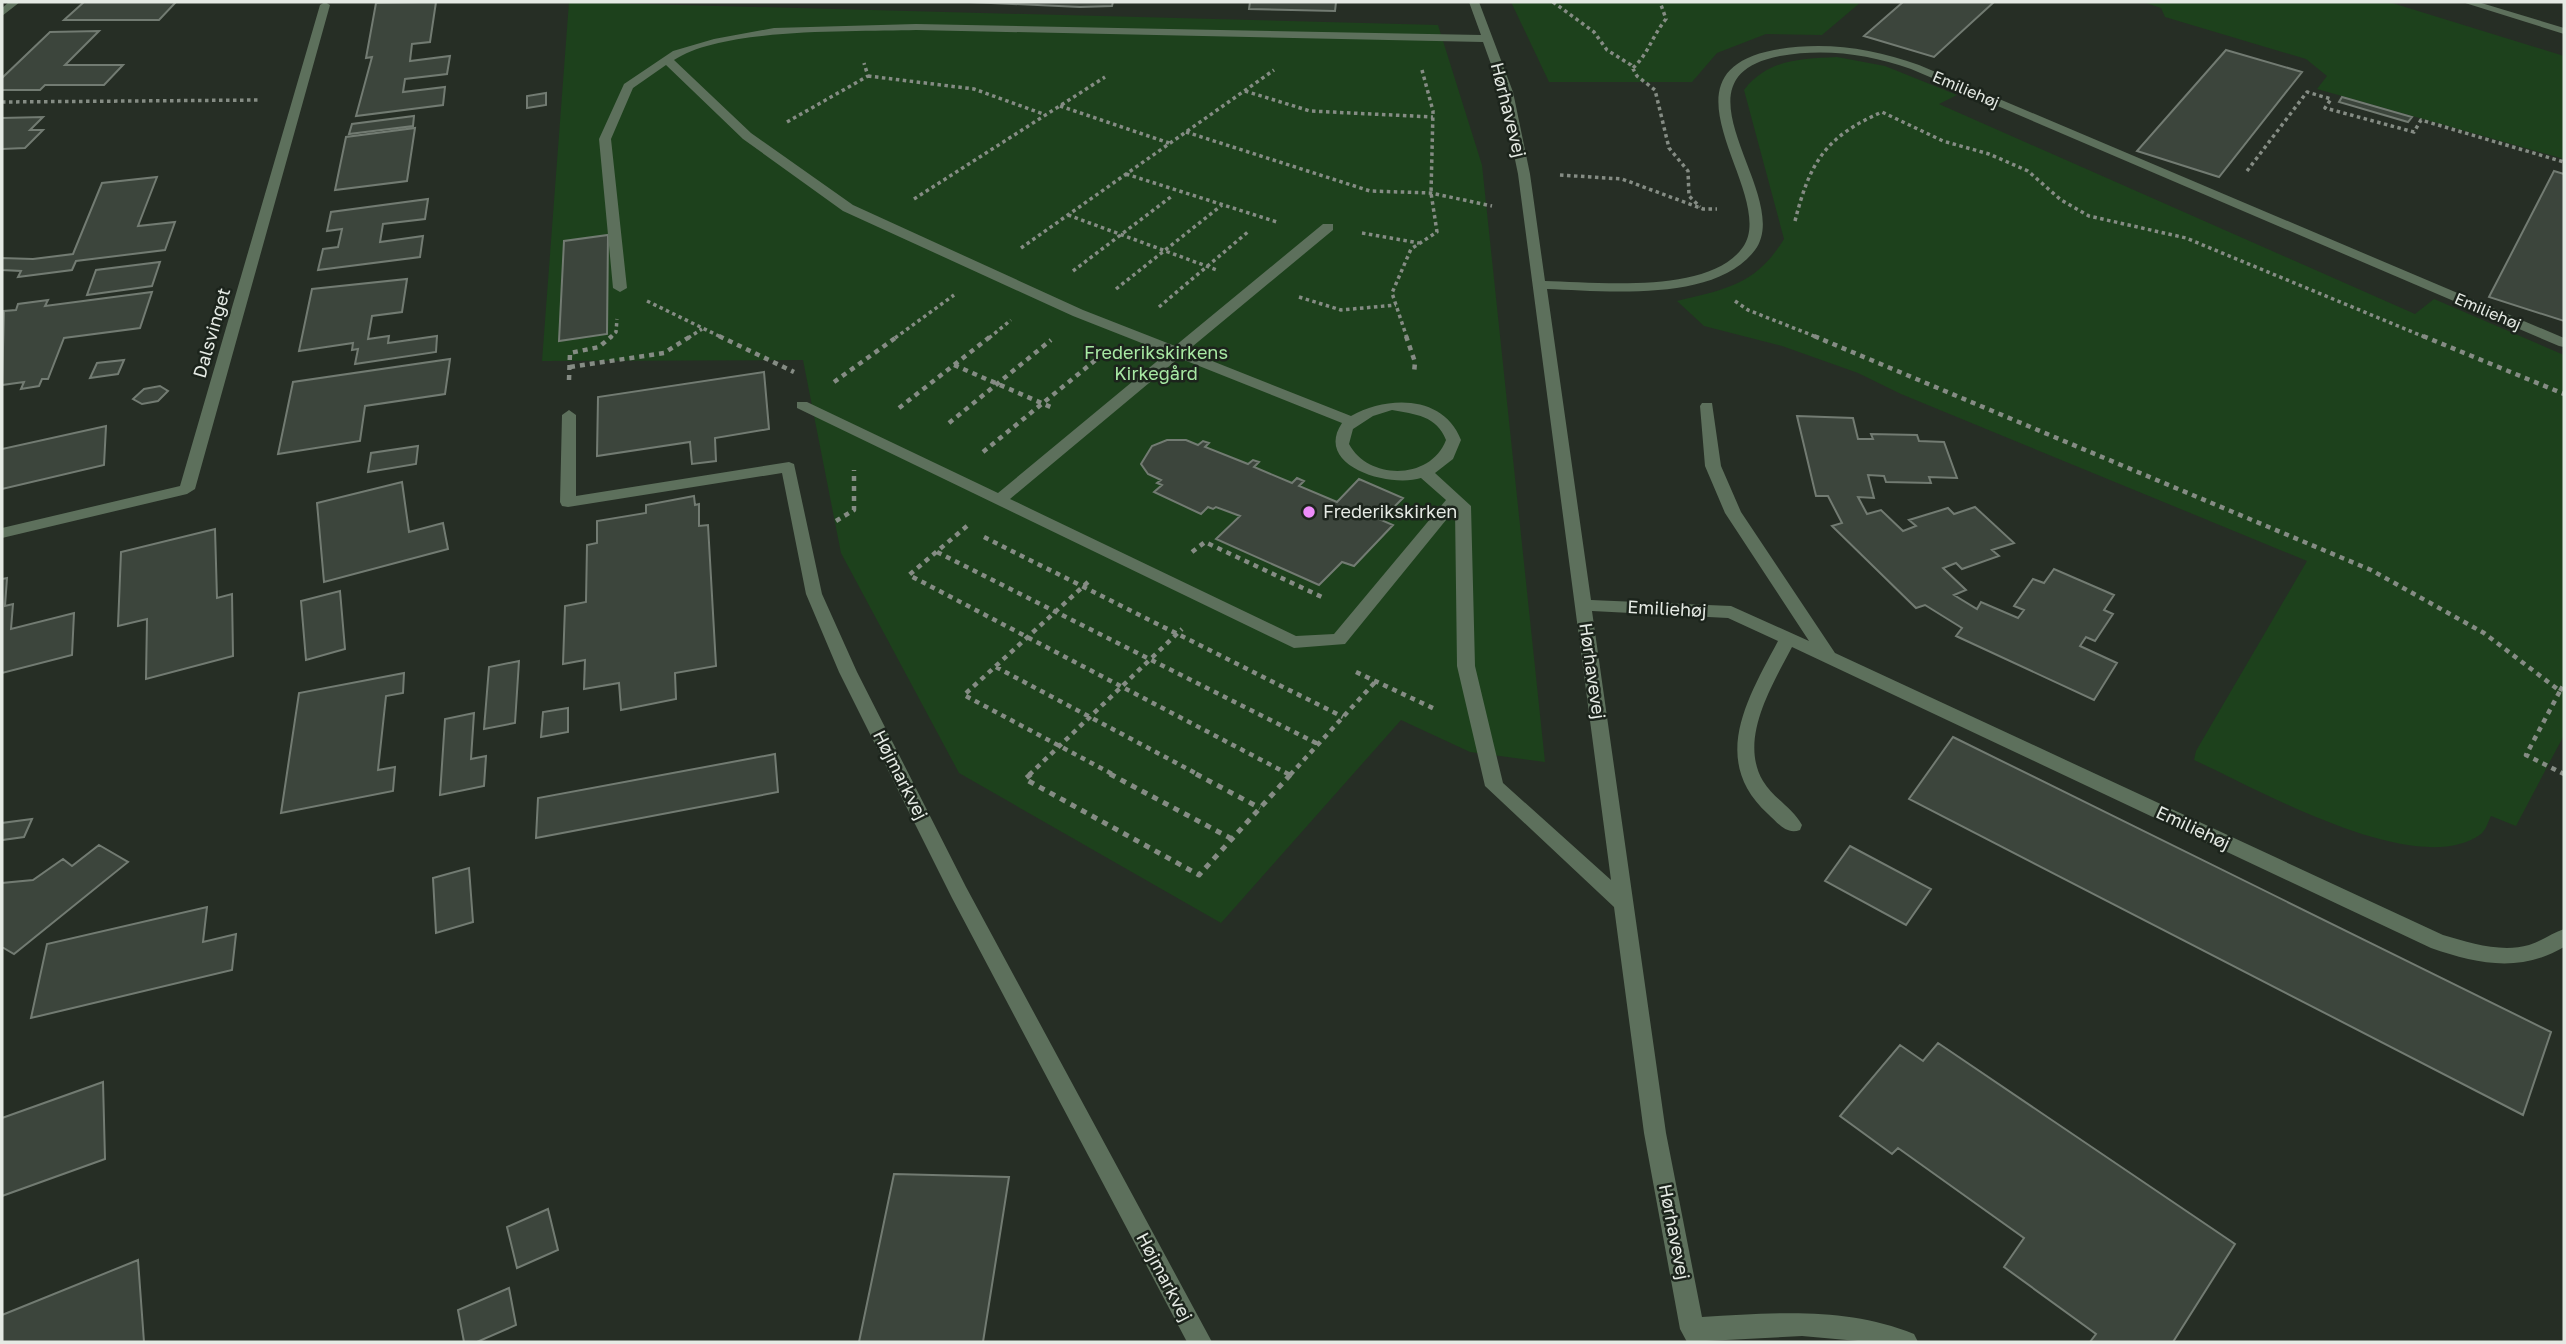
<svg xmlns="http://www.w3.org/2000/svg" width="2566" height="1344" viewBox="0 0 2566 1344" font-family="'Golos Text',sans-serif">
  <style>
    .green { fill: #1d411c }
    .building { fill: #3c453c; stroke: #727b72; stroke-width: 2 }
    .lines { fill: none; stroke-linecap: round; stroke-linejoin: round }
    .path-far2 { stroke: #858c84; stroke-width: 3.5; stroke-dasharray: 3.5 3.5; stroke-linecap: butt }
    .path-far1 { stroke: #858c84; stroke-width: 4.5; stroke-dasharray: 5 5; stroke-linecap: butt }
    .path { stroke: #858c84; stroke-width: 5; stroke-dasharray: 6 6; stroke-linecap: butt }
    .minor { fill: #5d705c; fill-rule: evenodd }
    .poi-dot { fill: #ed8cf9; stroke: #1c241c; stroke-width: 2.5 }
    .labels { text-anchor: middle; stroke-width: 5; stroke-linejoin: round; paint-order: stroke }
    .far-street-label { font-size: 16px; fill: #e5eae4; stroke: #1c241c }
    .street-label { font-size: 18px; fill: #e5eae4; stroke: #1c241c }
    .park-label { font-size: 18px; fill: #a8e9a4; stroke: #1c241c }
    .poi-label { font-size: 18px; fill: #e5eae4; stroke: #1c241c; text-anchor: start }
  </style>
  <rect width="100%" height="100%" fill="#262e25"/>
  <path class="green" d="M569,2L1438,25L1482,165L1545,762L1470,752L1401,720L1221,923L959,773L841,553L803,360L542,361Z
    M1511,2H1861L1822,35L1766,34L1717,53L1692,82H1549Z
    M2143,2H2389L2564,56V159L2317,89L2327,76L2306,59L2165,17L2161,8Z
    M1837,57L1885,66L1957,95L1939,104L2415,314L2434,299L2564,355V735L2516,826L2491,816C2488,822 2486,830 2481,834C2417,881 2258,789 2194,760L2196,751L2307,561L1901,394L1858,373L1782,346L1704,326L1677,301C1726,289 1756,285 1784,239L1744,90C1768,59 1800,59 1837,57Z"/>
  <path class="building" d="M84,2H176L159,20H64Z
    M436,2L430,42L412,44L410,61L450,56L447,74L405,79L403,92L445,87L443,105L356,116L372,57L366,58L376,3Z
    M969,2H1113L1112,6L1080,7Z
    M1250,2H1336L1335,11L1249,9Z
    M1903,2H1994L1934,57L1864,36Z
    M99,31L65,65H123L104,85H45L40,90H2V78L50,32Z
    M2226,50L2302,72L2219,177L2137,151Z
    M546,93V105L527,108V96Z
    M2342,97L2412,117L2408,122L2339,102Z
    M414,116L413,126L349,134L352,124Z
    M43,117L30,130H43L25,148L2,149V118Z
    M415,128L407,181L335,190L346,137Z
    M2554,171L2564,174V321L2489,297Z
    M157,177L138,226L175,222L165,250L76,261L72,270L18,277L21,271L2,270V258L33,259L73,254L102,183Z
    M428,199L425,219L383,224L380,242L423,236L420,257L318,270L323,249L338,247L342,229L327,231L331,212Z
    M608,235L607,334L559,341L564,241Z
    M160,262L152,286L87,295L96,270Z
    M407,279L402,312L372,316L368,339L389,336L388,343L437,336L436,352L355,364L358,349L352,350L353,343L299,351L312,289Z
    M152,292L140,328L64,338L48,379H42L39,386L21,389L24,382L2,385L4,311L16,310L18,304L48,300L45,306Z
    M450,359L445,394L365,406L360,441L278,454L293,382Z
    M124,360L118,374L90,378L97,363Z
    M764,372L769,429L715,438L716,461L692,464L690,442L597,456L598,397Z
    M160,386L168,391L158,401L142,404L133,399L144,389Z
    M1797,416L1853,418L1858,439H1873L1871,434L1917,435L1919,441L1944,442L1957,478L1929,477L1931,483L1886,482L1884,476L1868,475L1874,498L1858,497L1867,514L1881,510L1903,531L1916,526L1909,520L1948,508L1954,514L1975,507L2014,543L1992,550L1999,556L1962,569L1956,563L1943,568L1966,590L1954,595L1977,609L1981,602L2018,618L2024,610L2014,606L2033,579L2044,583L2054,569L2114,595L2104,610L2113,614L2095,641L2086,637L2080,646L2117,663L2094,700L1956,636L1962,628L1925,605L1916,608L1832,526L1842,523L1828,496H1816Z
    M106,426L104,465L2,489V449Z
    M1167,440H1186L1198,445L1203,441L1209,443L1205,447L1248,464L1253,460L1259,462L1254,467L1292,483L1297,478L1304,481L1299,486L1337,502L1359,479L1403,498L1381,520L1393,525L1354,566L1342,562L1319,585L1216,539L1240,516L1216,507L1213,509L1208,507L1201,514L1154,492L1162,485L1157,483L1161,480L1148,474L1141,464L1152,446Z
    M418,446L416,464L368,472L371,453Z
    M402,482L409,532L443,523L448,549L324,582L317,503Z
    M694,496L695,505L699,504V526L708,525L716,666L675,673L676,699L621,710L619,683L584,689L585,660L563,664L565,606L586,602L587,545L597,543V521L646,513V505Z
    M215,529L217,598L232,594L233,656L146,679L147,619L118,626L121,552Z
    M7,578L5,606L13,604L11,629L74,613L72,655L2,673V579Z
    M340,591L345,649L306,660L301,601Z
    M519,661L515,723L484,729L489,667Z
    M404,673L403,693L386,696L378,770L395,767L393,791L281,813L299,693Z
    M568,708V732L541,737L543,712Z
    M474,713L471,759L486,756L484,786L440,795L445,719Z
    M1953,737L2551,1032L2523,1115L1909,799Z
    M775,754L778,792L536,838L538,798Z
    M32,819L24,837L2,840V823Z
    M99,845L128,862L14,954L2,947V883L33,880L63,859L72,866Z
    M1850,846L1931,889L1906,925L1825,881Z
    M469,868L473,922L436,933L433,878Z
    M207,907L203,942L236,934L232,970L31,1018L47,944Z
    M1938,1043L2235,1244L2173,1342H2090L2096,1334L2004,1267L2024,1238L1898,1148L1892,1154L1840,1116L1900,1045L1923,1061Z
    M103,1082L105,1159L2,1196V1118Z
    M894,1174L1009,1177L983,1342H859Z
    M548,1209L558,1250L517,1268L507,1227Z
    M138,1260L144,1342H2V1315Z
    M509,1288L516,1325L477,1342H464L458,1310Z"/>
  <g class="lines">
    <path class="path-far2" d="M1553,2L1594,32L1607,50L1631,65L1637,76L1655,90L1669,148L1688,171L1689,196L1700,207
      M1633,68C1649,53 1652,36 1666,19L1660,2
      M868,76L974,89L1046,115
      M1245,91L1310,111L1433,117
      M2,102L260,100
      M1060,106L1169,143
      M787,122L868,76L864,63
      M1186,132L1370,191L1431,193L1492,206
      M2247,171L2307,92L2331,99L2325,108L2414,132L2421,120L2564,162
      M1126,174L1277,222
      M1560,175L1622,179L1703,209H1717
      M914,199L1105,77
      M1068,215L1217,270
      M1795,221C1810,162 1825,137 1882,112L1943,141L1989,154L2028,171L2061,200L2089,216L2186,238L2427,338
      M1362,233L1419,243
      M1021,248L1274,70
      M1073,271L1172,196
      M1116,289L1222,205
      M1299,297L1341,310L1396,305
      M647,301L723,338
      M1735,301L1748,310L1819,338
      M1159,307L1249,231
      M610,338L616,332L617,319
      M688,338L702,329
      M895,338L954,295
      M989,338L1011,320
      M1407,338L1392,293L1411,249L1437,232L1431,193L1433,111L1422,70"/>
    <path class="path-far1" d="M719,336L794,372
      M1406,336L1415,362L1414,373
      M1814,336L2371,570L2484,633L2560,691L2526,755L2564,774
      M2423,336L2564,394
      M954,365L1053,408
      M570,367L664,353L691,336
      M569,380L570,353L599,347L612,336
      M834,382L898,336
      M899,408L991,336
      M949,423L1051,340
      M983,452L1098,358
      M836,521L854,510V470
      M967,526L909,575L1290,775
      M984,537L1343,717
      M937,552L1318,744
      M1192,552L1205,542L1324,598
      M1088,582L964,695L1114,775
      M996,667L1199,775
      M1356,672L1437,710
      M2560,691L2564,684
      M1029,775L1182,629
      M1290,775L1376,681"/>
    <path class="path" d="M1031,774L1025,779L1199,875L1291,774
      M1110,774L1232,839
      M1196,774L1260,808
      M1288,774L1290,775"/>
    <path class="minor" d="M9,2H20L2,16V8Z
      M325,2L330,5L195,489L187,494L2,538V528L180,486L320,5Z
      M1469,2H1479L1513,92L1530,174L1545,281C1596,282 1710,295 1743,247C1779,195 1649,74 1774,50C1824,41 1871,48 1919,65L2564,338V347L2559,346L1911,69C1868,54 1825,48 1780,56C1663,78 1795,196 1755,250C1716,303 1604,291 1547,289L1591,600L1731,606L1809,641L1725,513L1705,466L1700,406L1702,403H1712L1721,466L1741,512L1835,653L2443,935C2471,943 2501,953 2529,945C2542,941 2552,933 2564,929V947C2520,973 2477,964 2431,948L1792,647C1773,684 1738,739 1763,781C1773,798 1793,808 1802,825L1800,830C1786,835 1778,823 1768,814C1709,760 1748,698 1778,641L1728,618L1592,611L1666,1133L1702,1317C1774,1313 1846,1306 1914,1334L1918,1342H1869L1802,1336L1687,1342L1680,1329L1644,1133L1614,907L1485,786L1457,666L1455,509L1345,644L1294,648L797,408V402H807L998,493L1167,353L1073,316L843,211L743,139L666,65L633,88L611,139L627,288L620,292L613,288L599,139L624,84L673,51L714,39L774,28L916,24L1481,35ZM916,30L1483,42L1501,92L1518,174L1611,880L1503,783L1475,666L1471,506L1435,473L1453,459L1461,440C1444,395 1388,395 1351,416L1187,351L1333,230V224H1323L1175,346L1083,310L853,205L751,133L674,60C723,27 856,32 916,30ZM1179,358L1342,423C1313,466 1389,488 1421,478L1446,500L1334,634L1296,636L1010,499ZM1392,410C1415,414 1437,416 1446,440C1431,480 1369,481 1349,444L1353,429L1373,416Z
      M2462,2H2478L2564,28V34Z
      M569,410L576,415V496L789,462L794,464L822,594L857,672L966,887L1212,1342H1187L952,898L839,672L806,594L782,473L568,507L562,506L560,502L562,415Z"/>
  </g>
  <circle class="poi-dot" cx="1309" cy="512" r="7"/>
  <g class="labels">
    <g class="far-street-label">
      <text transform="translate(1966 89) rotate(23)" y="6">Emiliehøj</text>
      <text transform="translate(2488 311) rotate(23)" y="6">Emiliehøj</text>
    </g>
    <g class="street-label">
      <text transform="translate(1508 110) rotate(76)" y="6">Hørhavevej</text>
      <text transform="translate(212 333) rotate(-74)" y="6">Dalsvinget</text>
      <text transform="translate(1667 609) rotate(3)" y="6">Emiliehøj</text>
      <text transform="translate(1592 671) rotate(82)" y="6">Hørhavevej</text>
      <text transform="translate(900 775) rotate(63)" y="6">Højmarkvej</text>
      <text transform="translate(2193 828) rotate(25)" y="6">Emiliehøj</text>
      <text transform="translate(1674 1232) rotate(79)" y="6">Hørhavevej</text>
      <text transform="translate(1164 1277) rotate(62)" y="6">Højmarkvej</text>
    </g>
    <g class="park-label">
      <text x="1156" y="359">Frederikskirkens<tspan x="1156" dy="21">Kirkegård</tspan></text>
    </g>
    <g class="poi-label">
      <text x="1323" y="518">Frederikskirken</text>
    </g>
  </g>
  <rect width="2566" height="1344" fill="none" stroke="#e5eae4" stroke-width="7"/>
</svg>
